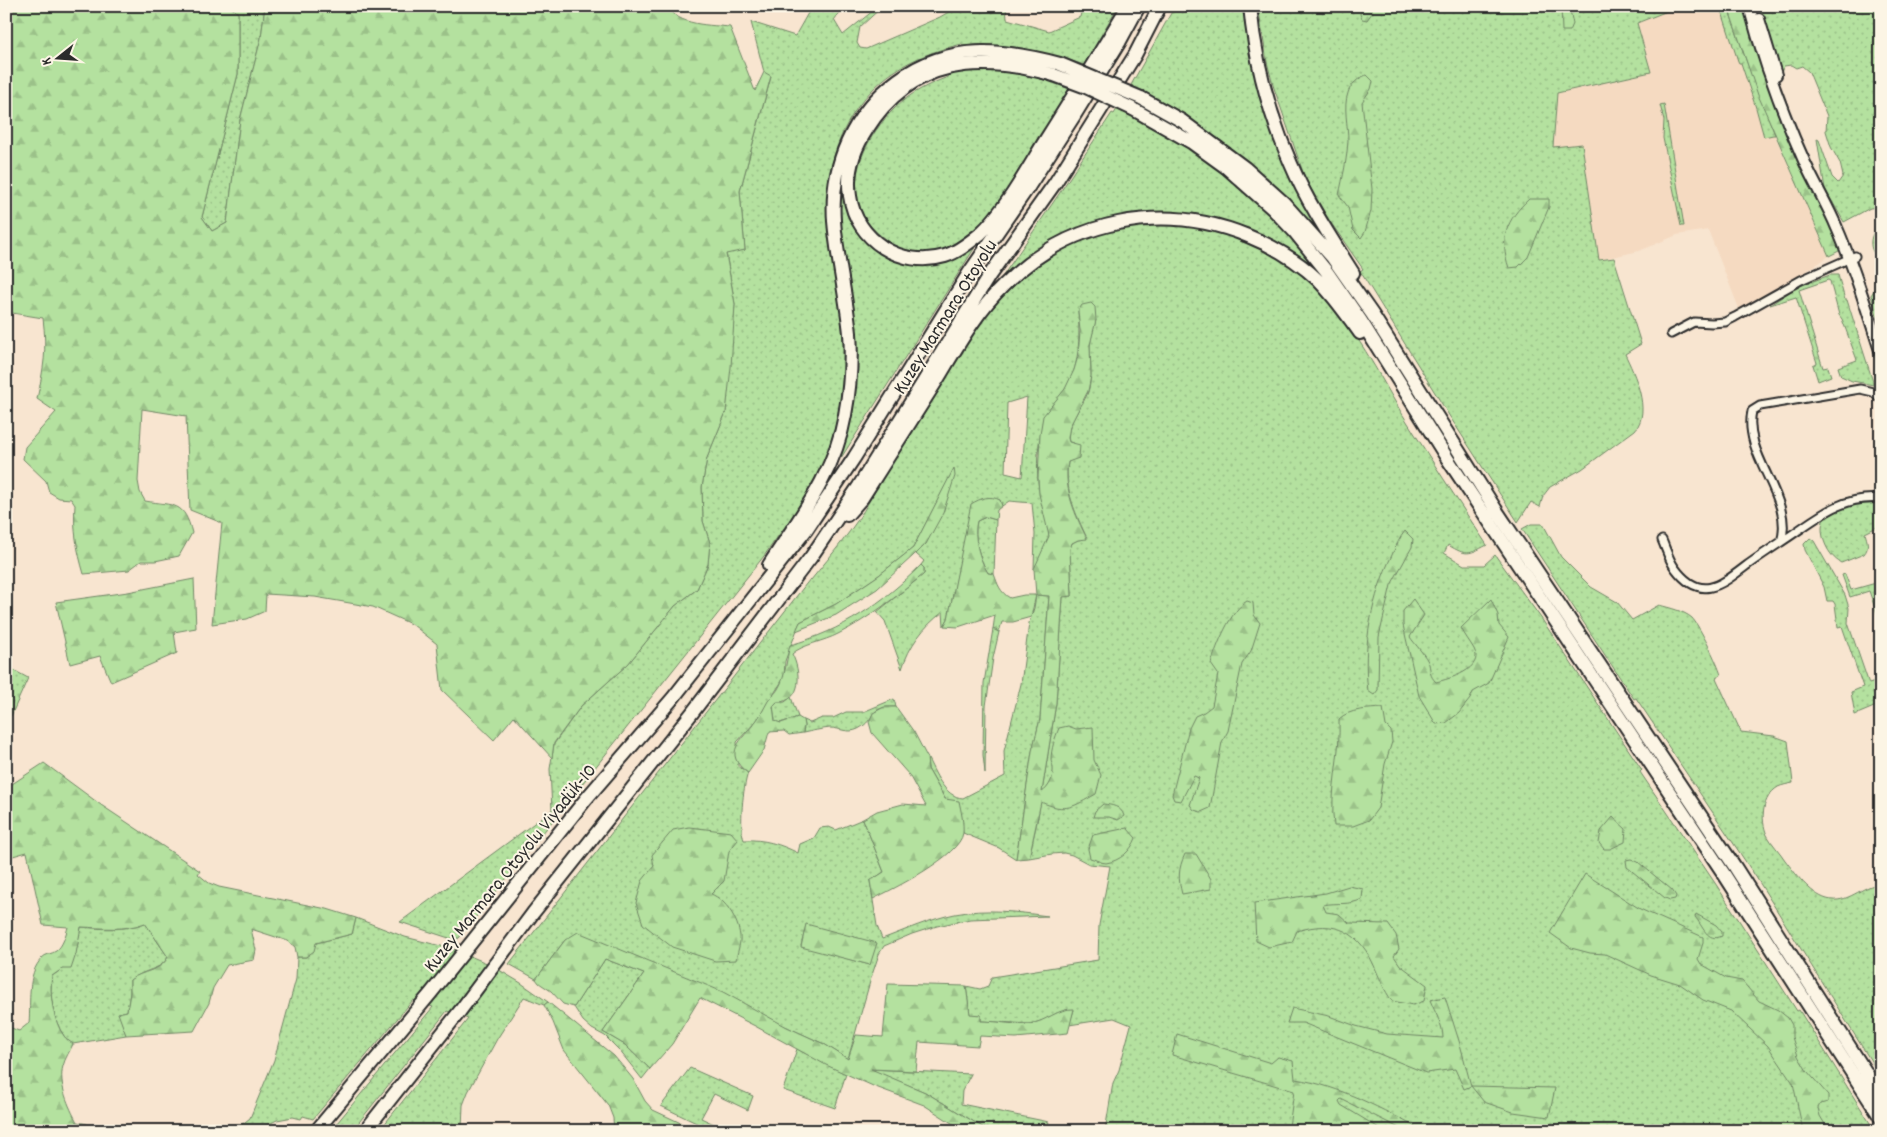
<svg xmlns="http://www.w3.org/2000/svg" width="1887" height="1137" viewBox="0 0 1887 1137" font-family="Dekko,sans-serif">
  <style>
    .built { fill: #f5dac1 }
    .grass { fill: url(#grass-dots); stroke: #708665; fill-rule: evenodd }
    .forest { fill: url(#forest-firs); stroke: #708665 }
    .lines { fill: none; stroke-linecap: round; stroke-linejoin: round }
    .street-casing { stroke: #2b2b2b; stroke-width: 11 }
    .secondary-casing { stroke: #2b2b2b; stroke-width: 14 }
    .highway-casing { stroke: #2b2b2b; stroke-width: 16 }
    .street { stroke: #fcf5e5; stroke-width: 7 }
    .secondary { stroke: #fcf5e5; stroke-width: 10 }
    .highway { stroke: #fcf5e5; stroke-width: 12 }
    .highway-bridge-casing { stroke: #2b2b2b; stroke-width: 16; stroke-linecap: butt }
    .highway-bridge { stroke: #fcf5e5; stroke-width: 12 }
    .labels { text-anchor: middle; stroke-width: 4; stroke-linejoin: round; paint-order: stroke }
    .street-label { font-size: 20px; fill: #2b2b2b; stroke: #fcf5e5 }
  </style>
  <defs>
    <pattern id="grass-dots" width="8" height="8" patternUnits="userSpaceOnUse" patternTransform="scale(1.25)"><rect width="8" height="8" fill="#b4e19f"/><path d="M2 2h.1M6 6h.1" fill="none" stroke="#9bc189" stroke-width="1.8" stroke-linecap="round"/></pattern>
    <pattern id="forest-firs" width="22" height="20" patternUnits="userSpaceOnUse" patternTransform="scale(1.25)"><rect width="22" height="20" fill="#b4e19f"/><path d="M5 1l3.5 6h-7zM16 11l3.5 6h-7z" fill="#9bc189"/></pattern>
  </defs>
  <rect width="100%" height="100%" fill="#f8e5d0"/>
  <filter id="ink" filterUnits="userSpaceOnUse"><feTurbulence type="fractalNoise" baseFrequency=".02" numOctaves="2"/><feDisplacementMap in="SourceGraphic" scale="10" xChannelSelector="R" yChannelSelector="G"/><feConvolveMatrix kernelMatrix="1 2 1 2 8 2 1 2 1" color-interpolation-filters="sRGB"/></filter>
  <g filter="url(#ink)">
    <path class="built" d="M1680,6H1707L1709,11L1719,8L1730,13L1770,124L1829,256L1773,294L1740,311L1708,230L1677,235L1639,251L1599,260L1582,145L1553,148L1557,93L1651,72L1637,23Z"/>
    <path class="grass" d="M229,6H265L261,38L240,120L227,223L212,231L202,217L238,74V13Z
      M812,6H845L834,20L843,35L879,6H883L860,27L857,43L860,48L866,49L940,17L959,6H1006L1007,19L1049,31L1080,17L1081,13L1080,6H1118L1084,65C1046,52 1004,41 963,46L962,44C920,54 887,69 860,104C810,171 831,240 841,315C844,342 844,368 841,394C833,464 803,501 764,556L459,938L455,940L400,922L552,810L550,769L554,744L581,706L628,664L675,606L697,589L708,564L710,543L703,521L702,487L707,458L726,412L735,304L726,253L745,250L740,191L771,77L764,72L751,22L795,36Z
      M1175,6H1243C1249,46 1255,85 1268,123C1283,163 1305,200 1325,237C1272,180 1218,133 1149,96C1143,93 1138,89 1131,85Z
      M1258,6H1680L1637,23L1651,72L1557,93L1553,147L1582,144L1599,260L1614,258L1641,344L1625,354C1634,373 1652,411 1635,430L1582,469L1550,487L1543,496L1540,507L1531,502L1518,522L1450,417L1360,271L1363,269L1329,220L1305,178L1273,85L1267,62Z
      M1755,6H1881V207L1870,208L1844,222L1825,189L1817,139L1819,140L1832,177L1838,183L1843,176L1840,163L1831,147L1826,131L1827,116L1809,72L1802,66L1796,68L1791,65L1784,66L1781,72L1776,74Z
      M1721,9L1730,13L1746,60L1775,135H1773L1764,137L1756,108L1741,63H1739L1738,61Z
      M969,70H1003L1027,74L1070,89C1055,113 1040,136 1025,160C1004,193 983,236 945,250C929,256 912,254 896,249V247C883,238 871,229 863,215C844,178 868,134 895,108C910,93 929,84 948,77V75Z
      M1664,104L1684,226H1681L1663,138L1664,120L1660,105Z
      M1117,109L1130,116L1131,115L1203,157L1279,223L1323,277L1237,226L1097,223L1063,235L1034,252L1000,280L1059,194L1112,113L1114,114Z
      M842,181C843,195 845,209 851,222C869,259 914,275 952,261C961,257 970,250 977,244L841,458C851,420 859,381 857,341C854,287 835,235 842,181Z
      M1881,224V259C1866,251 1869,233 1881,224Z
      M1140,226C1155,226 1170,224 1185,226C1237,231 1289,256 1324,295C1356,329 1378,373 1401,412C1429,457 1458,501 1487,545C1468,555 1467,556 1448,545L1444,553L1464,565H1484L1495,555L1541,618L1642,770L1640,772L1717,886L1797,1011L1799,1010L1875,1131H1105L1113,1083L1119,1070L1131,1025L1114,1018L1069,1025L1074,1010L1057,1013L1045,1020L1030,1024L981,1021V1015H970L966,986L980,989L988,986L992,977L1098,960L1099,925L1110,866L1089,864L1072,855L1064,853L1052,854L1029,858L1038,817L1056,703L1063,596H1072L1070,549L1072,543L1078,540L1087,538C1076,515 1064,489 1068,462L1074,459V443L1069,442C1065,425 1082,408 1088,392C1093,376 1090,363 1090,346C1091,337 1094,328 1096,320L1078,311C1080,337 1080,367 1065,389C1053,407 1045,407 1041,431C1037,451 1036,476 1040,496C1042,505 1050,530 1049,537C1047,548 1039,559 1034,569L1035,534L1032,503L1009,501L1002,506L1000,500L972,504L948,619L944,626L943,612C923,627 909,646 902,669L885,621L877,612L924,574V568L921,565L924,561L916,554L926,544L954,469L913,548L879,575L836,604L800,622L785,661L784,678L757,720L737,742L738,766L748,773C743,786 739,827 744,840C764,839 780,844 798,853L800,844L814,838L820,828L829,827L836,830L863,819L884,872L870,881L877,926L882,939C906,930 930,919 955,914C986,908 1017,912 1048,916L970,919L937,926L912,934L884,946L879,954L871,978L848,1059L824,1044L787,1027L565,940L536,979L509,964L810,579L811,580C832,554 854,529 870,500C894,460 917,420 942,380C953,363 964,346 975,329C981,321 986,311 992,304C1031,260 1082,233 1140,226ZM1027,397L1022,477L1005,473L1007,403ZM806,925L870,965L801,946Z
      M1830,275H1838L1845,300H1847L1874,385L1852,381L1841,376L1838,367L1857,360L1842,319L1839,315L1830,281L1828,280L1799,290L1823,368L1828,367L1831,376L1818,381L1813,365L1817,363L1796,297L1770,305L1797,287Z
      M1881,280V328L1871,295Z
      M1881,504V525L1865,533C1867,541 1870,547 1864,554L1841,563C1828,556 1819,536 1823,521C1836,506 1862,503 1881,504Z
      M986,517L996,520L994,574L988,573C979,559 973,536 977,521Z
      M1531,524H1543L1561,557L1591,587L1617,602L1632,620L1659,605C1670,608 1684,611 1692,618C1699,625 1718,664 1721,675L1716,678L1741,732L1774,736L1788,741L1793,783C1788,784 1782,785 1778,787C1762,797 1760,819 1767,835C1772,844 1780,852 1785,860C1795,873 1810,894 1827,899C1848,905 1861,885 1881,884V993L1875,1001L1881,1005V1077L1756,877L1636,698L1634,699L1522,529Z
      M1810,538L1814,541L1845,595L1849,608L1848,623L1869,684L1881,680V704L1855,715L1851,692L1863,687L1842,626L1838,627L1835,604L1833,601H1827L1824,587L1805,550L1804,544Z
      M1845,574L1851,590L1876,583L1881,596V625L1869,591L1850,597L1842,575Z
      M1036,595L1049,596L1040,719L1032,752L1016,859L999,848L963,833L959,802L946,800L928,769L927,757C935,772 944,797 963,798L1005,776L1004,751L1021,684L1029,623L1034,608Z
      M993,629L999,632L993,658L986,706L985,773L983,755L984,683Z
      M6,666L28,678L11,716L6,715Z
      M791,697L798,717L780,723L775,721L773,706L777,702H785Z
      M894,699L896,707C866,706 878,719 858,729C848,734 840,728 830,728C821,729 812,731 803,733L804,726L803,720L810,723L822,718H833L846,712H863Z
      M356,918L405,937L453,949L489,964L521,983L548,1002L544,1005L524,997L497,1039L468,1092L463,1105L462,1129L466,1131H379L468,1019L447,1011L352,1131H334L332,1129L433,1007L413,1000L313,1119L303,1116L301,1119L293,1117L277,1120L255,1131H234L250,1118L274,1060L296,979L297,957H306L316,943L352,934Z
      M145,923L168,957C163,967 154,968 145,972C140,974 135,977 130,980V993L127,1011L119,1013L126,1035L73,1044C70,1042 66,1039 64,1036C53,1021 49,993 52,976C76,961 76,954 81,927C104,929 124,931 145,923Z
      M605,959L644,974L603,1032L625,1045L650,1069L642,1079L619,1050L605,1036L592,1029L583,1021L574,1007Z
      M797,1049L846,1074L835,1108L783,1090Z
      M690,1068L753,1096L748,1110L714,1094L701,1118L729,1131H713L661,1106Z
      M869,1069L971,1074L962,1091L961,1104L1049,1122L1046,1131H989L925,1092Z"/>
    <path class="forest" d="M6,6H229L238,13V74L202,217L212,231L227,223L240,120L261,38L265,6H669C675,26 713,25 730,27L755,91L764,72L771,76L740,191L745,250L726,254L735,304L731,367L726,412L707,458L702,487L703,521L710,543L708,564L697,589L675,606L628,664L581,706L554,743L552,758L514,716L494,740L442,690L437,644L413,625L373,607L315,597L266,594L265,611L247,619L212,624L222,523L190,510L186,416L142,409L138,481L140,492L145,501C175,506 184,501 192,533L179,556L155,561H141L129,570L84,574C77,550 73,530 75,505L71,499L59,498L49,492L46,481L23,459L25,447L56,412L37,399C44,367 47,351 43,318L6,312Z
      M1362,6H1372V13L1367,20L1362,19L1360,14Z
      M1561,6H1569L1573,24L1570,31H1562Z
      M1707,6H1742L1744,9L1765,76L1775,104L1817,198L1842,246L1839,251L1829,256L1758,95L1730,13L1719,8L1709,11Z
      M1367,75L1373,81L1371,89L1362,102L1372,189L1371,211L1365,232L1361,238L1353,230L1348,207L1339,195C1343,177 1347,159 1348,140C1348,125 1343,107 1348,93C1350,85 1359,77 1367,75Z
      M1529,199H1549V207L1528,257L1518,267L1509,268C1499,239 1506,220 1529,199Z
      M1091,303L1095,307L1096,320L1090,345L1091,376L1088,391L1070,426L1068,438L1069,442L1080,445L1079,458L1068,462C1063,489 1076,516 1087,539L1078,540L1072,543L1070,549L1072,596L1063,597L1056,703L1042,792C1049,788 1054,777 1053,768C1053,765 1051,762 1051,760C1051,749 1055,738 1059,728L1068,726L1076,729L1093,727L1094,760L1101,775L1096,794C1073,807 1066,813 1041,802L1029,858L1016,859L1032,751L1040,719L1049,596L1036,595L1031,617L1013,622H1002L999,632L993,629L995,615L958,627L944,626L948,619L971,504C981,498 990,495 1000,500L1002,506L997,510L996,520L986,517L977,521C973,536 979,559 988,573L994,574C998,585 1000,592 1010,598L1024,595H1036L1034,569L1049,536L1039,494L1038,478L1040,434L1043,416L1065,389L1074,370L1078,356L1080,331L1078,311L1082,305Z
      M954,468L955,476L943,513L926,544L877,589L836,615L796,631L800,622L836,604L879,575L913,548Z
      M1405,531L1413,539L1412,547L1391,585L1379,637L1378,690L1374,695L1368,691C1362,645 1372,596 1392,555C1396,547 1399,538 1405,531Z
      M921,565L924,568V574C897,596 870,618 838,634C825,641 801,645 792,654C801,671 803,702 777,702L773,706L775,721L781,723L798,717L803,720L804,726L803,733L789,735L784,731L769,732L764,750L748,773C721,753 742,740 756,721C761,715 764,708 768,701C771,697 775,694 778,689C786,676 786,660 790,645C842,631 883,603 921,565Z
      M194,579L196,628L174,632L177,653L111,682L100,656L70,664L56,602L128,592Z
      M1413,599L1424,615L1410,637C1414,643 1427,657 1429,664C1431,672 1429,675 1436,682C1449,679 1485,669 1474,649C1470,642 1465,636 1461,628L1491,599L1498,615L1499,625L1509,637L1489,683L1473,692L1470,699L1459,713L1446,723L1436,724L1419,696L1403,625V611Z
      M1247,601L1253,603L1254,615L1260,623L1251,651L1242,664L1228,731L1222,742L1210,808L1201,812L1194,810L1190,805L1199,778L1194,776L1181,801L1174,800L1172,795L1189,728L1195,716L1204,712L1212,706L1218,674L1211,664C1217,645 1230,611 1247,601Z
      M884,707H896L914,732L927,757L928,769L945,799L959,801C961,811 964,823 963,833C960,856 893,889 873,899L870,881L884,872L863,819L877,811L903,804L926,806L909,775L872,733L869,722L873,713Z
      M1383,708L1386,726L1391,731L1392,742L1385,764L1378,808L1369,820L1353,826H1334C1329,790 1341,755 1339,719C1349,709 1369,709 1383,708Z
      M44,763L101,805L200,871L198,874L209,883L219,887L327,909L356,918L352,934L316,943L314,951L306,957H297L295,947L288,941L251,929L256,950L254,960L227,965L213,988L209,1003L194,1031L126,1035L118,1013L127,1011L130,993V980C142,970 161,972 168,957L145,923C124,931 104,928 81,927L76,954L71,969H62L52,976C49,992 53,1021 64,1036C66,1039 70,1042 73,1044C70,1051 65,1058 63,1066C58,1084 69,1107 77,1122L87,1124L93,1131H6V1026L19,1031L29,1023C31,1002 26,975 42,958C45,954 52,954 56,951C63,946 66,934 68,927L43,925L27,852L6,858V788Z
      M1103,804C1112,805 1121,806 1124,816L1118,820L1109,817H1093L1095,811Z
      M1613,817L1626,829L1625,842L1610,849H1604L1599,843L1601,831Z
      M689,827L731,832L738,840L729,851L724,881L711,894C726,900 738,919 740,936C741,943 737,953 736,960L715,961L672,947L643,924L636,903L642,881L654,866L652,855L673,830Z
      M1127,828L1136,838C1131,851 1120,861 1106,863C1101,863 1095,859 1090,858L1088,849L1093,835Z
      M1185,854H1196L1211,879V889L1182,894C1178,879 1178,869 1185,854Z
      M1631,859L1638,862L1672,890L1676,896L1675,899L1670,900L1665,898L1627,867L1626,860Z
      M1585,874L1640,909L1703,937V943L1698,959L1701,964L1726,978L1742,981L1759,1001L1778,1010L1788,1018L1792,1025V1037L1798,1056L1807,1071L1828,1095V1102L1820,1104L1818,1108L1820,1116L1829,1131H1803L1793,1083L1768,1046L1731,1011L1703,1000L1680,984L1651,975L1605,954L1590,953L1571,948L1550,933Z
      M1349,886L1363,889L1362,899C1349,906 1337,902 1323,905L1326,912L1339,914L1349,923L1388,924L1396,935L1399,949L1394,956L1400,965L1427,985L1424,1001L1413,1005L1392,1001C1383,988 1382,983 1376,970C1360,931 1336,919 1297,931L1292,942L1269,947L1256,941L1254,903L1326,893Z
      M1696,914L1716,925L1722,932V936C1707,943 1703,926 1695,917Z
      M806,924L877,943L870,965L801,947Z
      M578,932L723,992L787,1027L824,1044L848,1059L856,1035L883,1037L888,984L966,986L970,1014L981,1015V1021C997,1021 1013,1025 1029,1024C1046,1022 1058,1008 1074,1009L1068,1033L1016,1038L980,1036L978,1046L919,1042L916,1071L871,1069L925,1092L989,1131H964L924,1105L873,1086L826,1065L755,1026L700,998L672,1044L650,1069L625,1045L603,1032L644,974L605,959L574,1007L563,1004L551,991L539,983L536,979L565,940Z
      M1445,997L1460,1044L1471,1086L1555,1088L1549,1117L1513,1112L1484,1102L1471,1086L1464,1089L1455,1069L1426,1073L1303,1023H1287L1292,1008L1329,1016L1356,1026L1387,1034L1443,1038C1443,1024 1435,1013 1430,1000Z
      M548,1002L614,1056L633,1079L645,1101L653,1110L698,1131H614L613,1118L608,1105L564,1050L553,1022L544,1005Z
      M1177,1034L1271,1063L1278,1057L1293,1061L1295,1079C1341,1086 1382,1109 1423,1131H1405L1341,1099L1339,1101L1341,1105L1384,1131H1293L1289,1127L1294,1091L1172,1055Z"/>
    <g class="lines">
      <defs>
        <path id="street" d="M1671,334L1694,322L1712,323L1725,322L1735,317L1801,280L1855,256
          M1662,540C1666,549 1669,560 1675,568C1700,602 1720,586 1746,566C1757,558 1769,550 1781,542C1795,498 1742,456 1752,411L1760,406L1860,389L1873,392L1881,399
          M1781,542C1814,521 1839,495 1881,499"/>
        <path id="secondary" d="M1749,6C1763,60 1782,112 1805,163C1815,185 1828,206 1837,228C1855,269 1867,311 1881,353
          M1759,19L1776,75"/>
        <path id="highway" d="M1250,6C1255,60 1269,114 1291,164C1307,202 1331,238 1353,273
          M1054,75C980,54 912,58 867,129C854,149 846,172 850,196C856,241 902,269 945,256C958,252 970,242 980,234C1004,212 1026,172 1043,144C1072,98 1100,53 1128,6
          M1141,98L1182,121L1245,168L1284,203L1332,257L1372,314L1496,510L1735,867L1881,1096
          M1133,109L1191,142L1227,168L1273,209L1294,231L1327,272L1361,321L1447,458L1724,874L1881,1118
          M847,515L862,498C887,459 912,420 937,380C957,347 976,312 1004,285C1069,220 1162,201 1248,236C1273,246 1298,261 1318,280C1334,296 1347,315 1360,333
          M769,565C800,517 835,473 845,415C850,388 852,360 850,333C846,295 837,258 834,221C830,165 853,113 898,80C949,42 1003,49 1060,64
          M316,1131L431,993L586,799L673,698L806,530L854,458L969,273L1029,186L1074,116L1120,41L1139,6
          M365,1131L460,1011L533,913L692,713L811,557L859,486L989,276L1055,183L1135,55L1160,6"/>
      </defs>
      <use href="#street" class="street-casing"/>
      <use href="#secondary" class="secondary-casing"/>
      <use href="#highway" class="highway-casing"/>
      <use href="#street" class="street"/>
      <use href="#secondary" class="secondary"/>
      <use href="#highway" class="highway"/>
      <defs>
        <path id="highway-bridge" d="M1060,64L1141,98
          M1054,75L1086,87L1133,109"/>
      </defs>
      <use href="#highway-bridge" class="highway-bridge-casing"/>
      <use href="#highway-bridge" class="highway-bridge"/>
    </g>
  </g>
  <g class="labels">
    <g class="street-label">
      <text transform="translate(944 316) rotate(-58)" y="7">Kuzey Marmara Otoyolu</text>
      <text transform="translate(509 867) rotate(-51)" y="7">Kuzey Marmara Otoyolu Viyadük-10</text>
    </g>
  </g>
  <rect width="1887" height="1137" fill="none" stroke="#fcf5e5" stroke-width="25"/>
  <rect x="12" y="12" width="1862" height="1112" fill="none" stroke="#2b2b2b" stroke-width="2" filter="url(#ink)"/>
  <g transform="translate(58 58) rotate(253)" stroke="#fcf5e5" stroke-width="4" paint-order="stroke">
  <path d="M0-4L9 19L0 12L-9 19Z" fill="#2b2b2b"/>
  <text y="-8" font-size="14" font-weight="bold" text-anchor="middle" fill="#2b2b2b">K</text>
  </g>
</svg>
